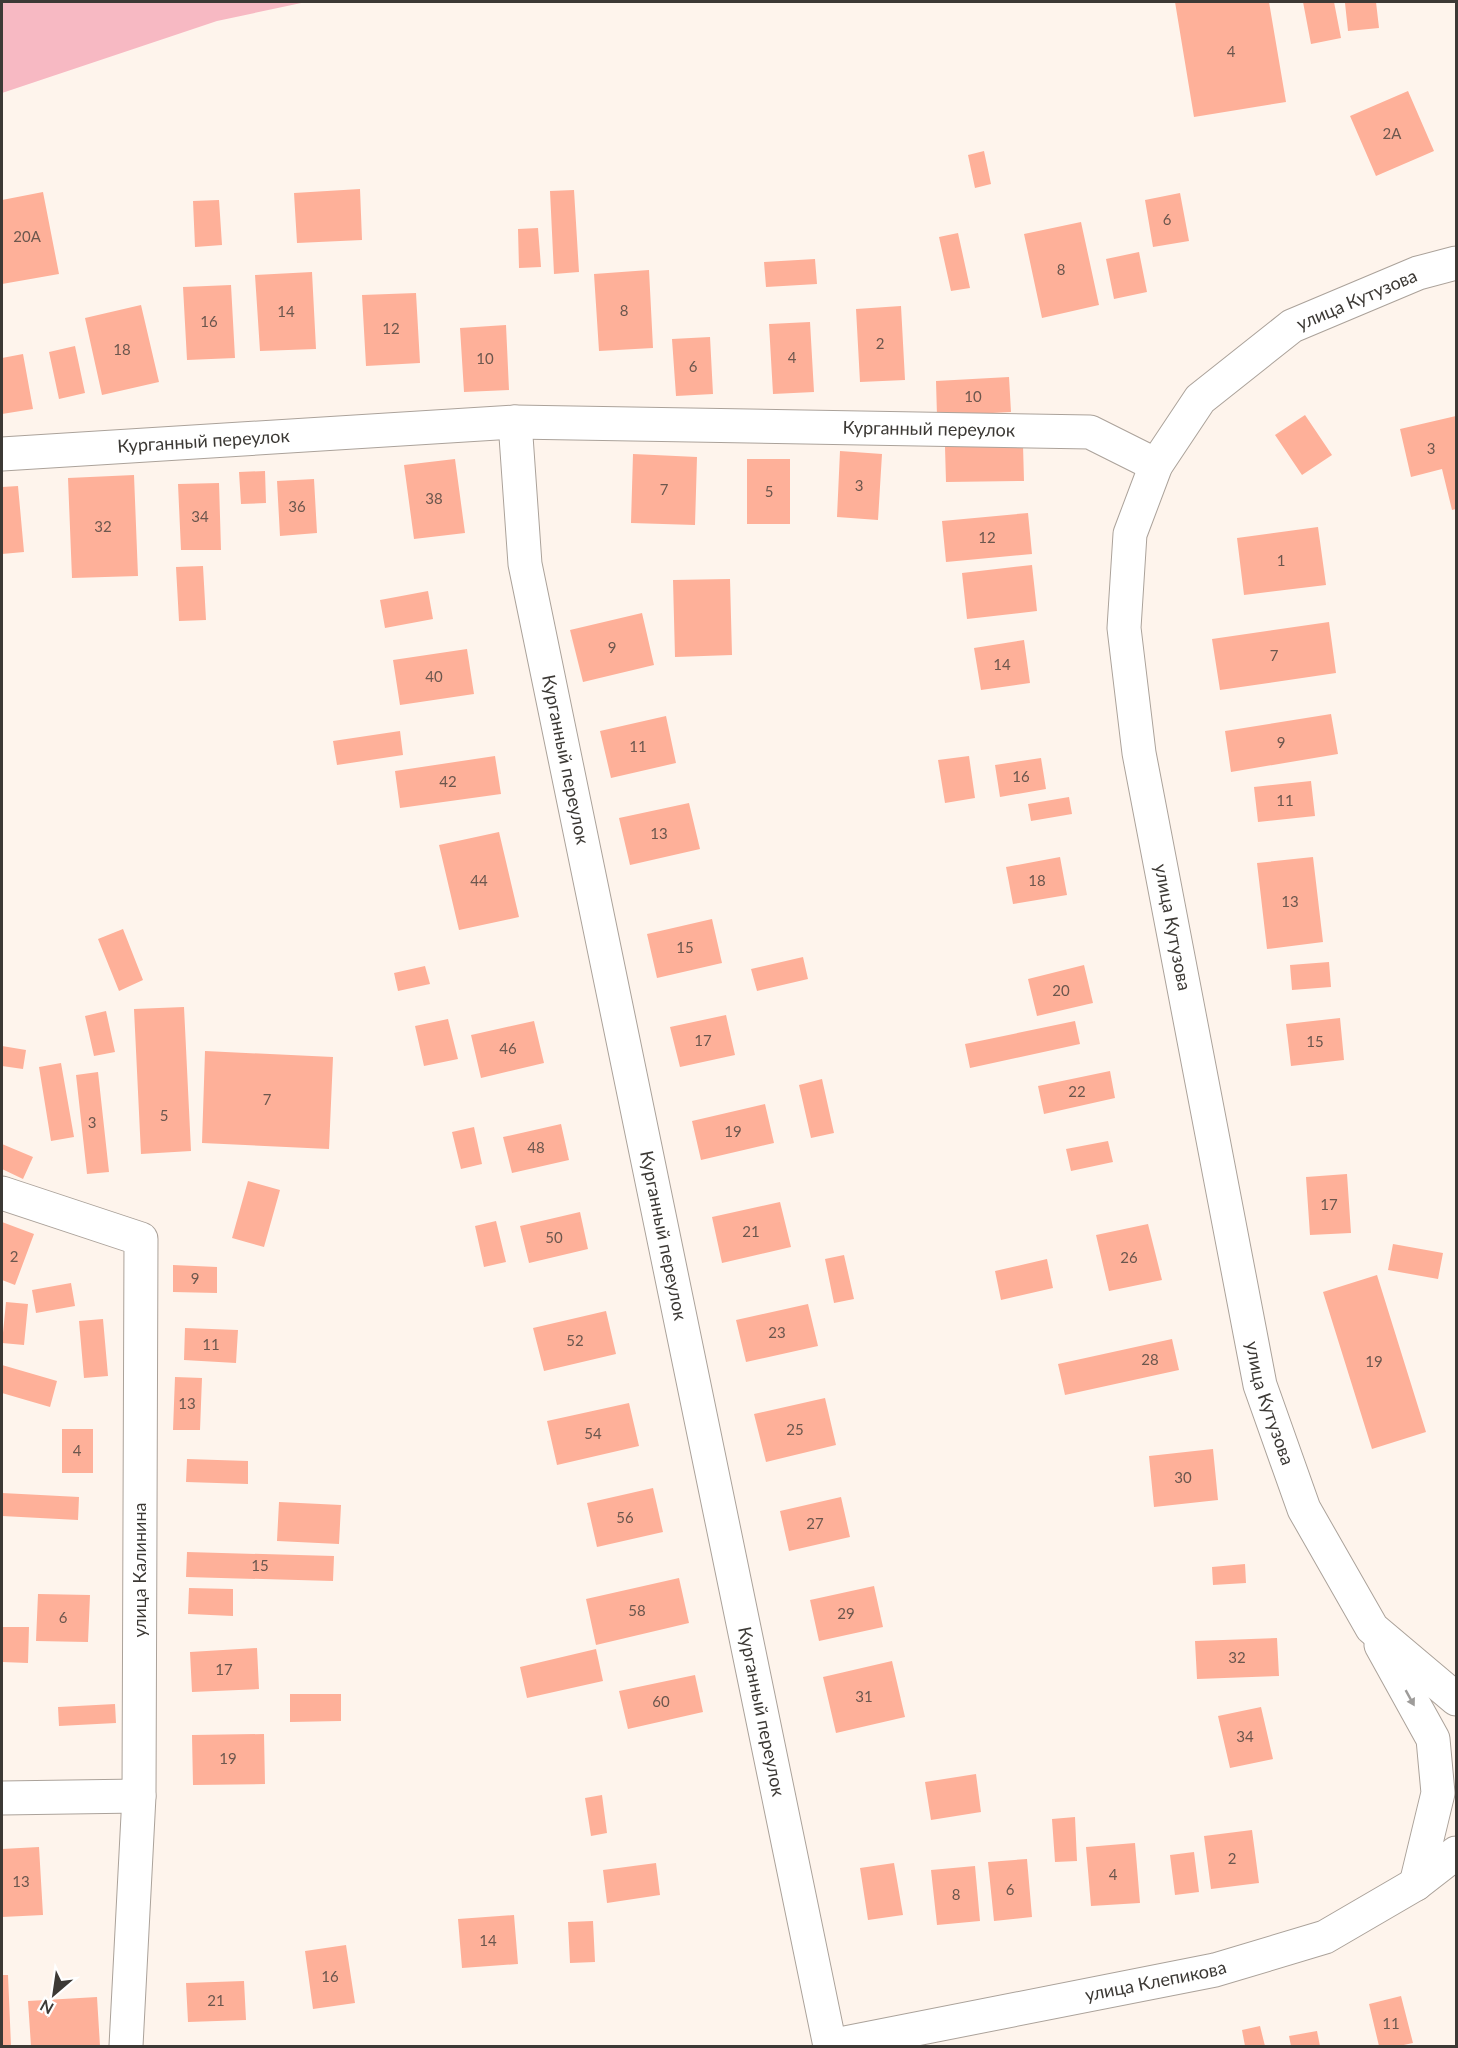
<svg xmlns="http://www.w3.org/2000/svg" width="1458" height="2048" viewBox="0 0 1458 2048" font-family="Lato,sans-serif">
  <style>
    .green { fill: #f7b9c3 }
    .building { fill: #feb099 }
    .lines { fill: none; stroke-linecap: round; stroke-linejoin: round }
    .street-casing { stroke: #aba29a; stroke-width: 35 }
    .primary-casing { stroke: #aba29a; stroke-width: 35 }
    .street { stroke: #fff; stroke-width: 33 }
    .primary { stroke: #fff; stroke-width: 33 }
    .oneway { fill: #9e9c9a }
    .labels { text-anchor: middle; stroke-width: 5; stroke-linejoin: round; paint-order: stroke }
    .number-label { font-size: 15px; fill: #6c574e }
    .street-label { font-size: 18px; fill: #3c3935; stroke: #fff }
  </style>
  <rect width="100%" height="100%" fill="#fef4ec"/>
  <path class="green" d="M2,2H306L217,21L2,93Z"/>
  <path class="building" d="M1175,2H1269L1286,102L1194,117Z
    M1303,2H1334L1341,38L1311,44Z
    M1358,2H1376L1379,28L1348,31L1345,3Z
    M1408,91L1434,151L1376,176L1350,116Z
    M984,151L991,184L975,188L968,155Z
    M360,189L362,240L297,243L294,193Z
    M574,190L579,272L554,274L550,191Z
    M43,192L59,274L2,284V200Z
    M1180,193L1189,241L1153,247L1145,200Z
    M219,200L222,245L195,247L193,201Z
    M1081,222L1099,305L1042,318L1024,234Z
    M538,228L541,267L519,268L518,229Z
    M958,233L970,288L951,291L939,237Z
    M1139,252L1147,292L1114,299L1106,259Z
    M815,259L817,284L766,287L764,262Z
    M649,270L653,348L599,351L594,274Z
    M312,272L316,349L260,351L255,275Z
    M231,285L235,358L187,360L183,287Z
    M416,293L420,363L366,366L362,295Z
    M141,305L159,382L102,395L85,318Z
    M901,306L905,380L860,382L856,309Z
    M810,322L814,392L773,394L769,324Z
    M506,325L509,390L464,392L460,328Z
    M710,337L713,394L676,396L672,339Z
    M75,346L85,393L59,399L49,352Z
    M23,354L33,409L2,414V358Z
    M1009,377L1011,412L937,416L936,381Z
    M1305,415L1332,455L1302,475L1275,435Z
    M1456,416V509L1452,510L1442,469L1411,477L1400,429Z
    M1023,445L1024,481L946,482L945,447Z
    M840,451L882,454L878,520L837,517Z
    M633,454L697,457L695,525L631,523Z
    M455,459L465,533L414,539L404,465Z
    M747,459H790V524H747Z
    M265,471L266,503L241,504L239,472Z
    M134,475L138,576L72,578L68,478Z
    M314,479L317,533L280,536L277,481Z
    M219,483L221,550H181L178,484Z
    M18,486L24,552L2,554V487Z
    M1028,513L1032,554L946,562L942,521Z
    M1318,527L1326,585L1244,595L1237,538Z
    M1032,565L1037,611L967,619L962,573Z
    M203,566L206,620L179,621L176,567Z
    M730,579L732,655L675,657L673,580Z
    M428,591L433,619L385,628L380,600Z
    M642,613L654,665L583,682L570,630Z
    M1329,622L1336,673L1220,690L1212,639Z
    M1024,640L1030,683L981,690L974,648Z
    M467,649L474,694L400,705L393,660Z
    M1331,714L1338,754L1231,772L1225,731Z
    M666,716L676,763L611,778L600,731Z
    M400,731L403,755L337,765L333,741Z
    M495,756L501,794L400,808L395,771Z
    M969,756L975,798L945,803L938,760Z
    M1041,758L1046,789L1000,797L995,765Z
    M1311,781L1315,816L1258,822L1254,787Z
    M1069,797L1072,814L1031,821L1028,804Z
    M689,803L700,849L630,865L619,818Z
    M499,832L519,917L459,930L439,845Z
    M1060,857L1067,895L1013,904L1006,867Z
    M1313,857L1323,942L1267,949L1257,863Z
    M712,919L722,963L657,978L647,934Z
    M123,929L143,980L119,991L98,939Z
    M803,957L808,979L757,991L751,969Z
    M1329,962L1331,987L1292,990L1290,965Z
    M1084,965L1093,1003L1037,1016L1028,979Z
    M425,966L430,984L398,991L394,973Z
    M184,1007L191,1151L141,1154L134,1009Z
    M106,1011L115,1052L94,1056L85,1016Z
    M726,1015L735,1055L680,1067L670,1027Z
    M1340,1018L1344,1060L1291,1066L1286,1024Z
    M448,1019L458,1059L424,1066L415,1026Z
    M534,1021L544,1063L481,1078L471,1035Z
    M1075,1021L1080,1044L970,1068L965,1044Z
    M2,1046L26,1050L23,1069L2,1066Z
    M205,1051L333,1057L329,1149L202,1143Z
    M61,1063L74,1137L51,1141L39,1067Z
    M1110,1071L1115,1098L1044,1114L1038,1086Z
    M98,1072L109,1172L87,1174L76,1075Z
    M822,1079L834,1133L811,1138L799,1085Z
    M765,1104L774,1143L701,1160L692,1121Z
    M561,1124L569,1160L512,1173L503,1137Z
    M474,1127L482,1164L461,1169L452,1132Z
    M1108,1141L1113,1162L1071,1171L1066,1149Z
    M2,1144L33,1157L23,1179L2,1169Z
    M1347,1174L1351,1233L1310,1235L1306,1177Z
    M248,1181L280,1190L264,1247L232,1238Z
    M780,1202L791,1247L722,1263L712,1217Z
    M580,1212L588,1249L529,1263L520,1226Z
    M496,1221L506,1262L484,1267L475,1226Z
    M2,1222L34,1234L15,1285L2,1280Z
    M1148,1224L1162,1280L1109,1291L1096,1235Z
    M1393,1244L1443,1253L1438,1279L1388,1270Z
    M844,1255L854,1299L834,1303L825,1259Z
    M1047,1259L1053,1288L1001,1300L995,1271Z
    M173,1265L217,1267V1293L173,1292Z
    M1377,1275L1426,1432L1372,1449L1323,1292Z
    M71,1283L75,1306L36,1313L32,1290Z
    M6,1302L28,1304L24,1345L2,1343Z
    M808,1304L818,1346L746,1362L736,1320Z
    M606,1311L616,1354L544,1371L533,1328Z
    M103,1319L108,1376L84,1378L79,1321Z
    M185,1328L238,1330L236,1363L184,1360Z
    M1172,1339L1179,1370L1065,1395L1058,1364Z
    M2,1365L57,1381L50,1407L2,1393Z
    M175,1377L202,1378L200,1430H173Z
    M825,1398L836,1445L766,1462L754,1414Z
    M629,1403L639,1446L557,1465L547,1421Z
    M62,1429H93V1473H62Z
    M1213,1449L1218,1500L1154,1507L1149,1456Z
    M187,1459L248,1461V1484L186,1482Z
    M653,1488L663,1532L597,1547L587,1503Z
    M2,1493L79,1497L78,1520L2,1516Z
    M841,1497L850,1537L789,1551L780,1511Z
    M279,1502L341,1505L339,1544L277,1541Z
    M187,1552L334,1556L333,1581L186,1577Z
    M1245,1564L1246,1583L1213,1585L1212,1567Z
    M679,1578L689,1623L596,1645L586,1599Z
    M874,1586L883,1627L819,1641L810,1600Z
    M189,1588L233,1589V1616L188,1614Z
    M38,1594L90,1595L88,1642L36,1641Z
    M2,1627H29L28,1663L2,1662Z
    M1277,1638L1279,1676L1197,1679L1195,1641Z
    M257,1648L259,1689L192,1692L190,1652Z
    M596,1649L603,1681L527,1698L520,1667Z
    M892,1661L905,1717L836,1733L823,1677Z
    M695,1675L703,1712L628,1729L619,1691Z
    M290,1694H341V1721L290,1722Z
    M115,1704L116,1723L59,1726L58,1707Z
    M1261,1707L1273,1759L1230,1768L1218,1716Z
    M264,1734L265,1784L193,1785L192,1735Z
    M976,1774L981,1812L931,1820L925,1782Z
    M602,1795L607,1833L591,1836L585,1798Z
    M1075,1817L1077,1861L1055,1862L1052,1819Z
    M1252,1830L1259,1883L1211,1889L1204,1836Z
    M1135,1843L1140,1903L1091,1906L1086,1847Z
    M39,1847L43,1915L2,1917V1849Z
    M1194,1852L1199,1892L1175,1895L1170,1855Z
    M1027,1859L1032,1917L994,1921L988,1862Z
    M656,1863L660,1895L607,1903L603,1870Z
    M894,1863L903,1915L868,1920L860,1868Z
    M975,1866L980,1921L937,1925L931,1870Z
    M514,1915L518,1964L462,1968L458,1919Z
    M593,1921L595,1962L570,1963L568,1922Z
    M346,1945L355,2003L313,2009L305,1951Z
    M2,1975H8L11,2046H2Z
    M244,1981L246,2020L188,2022L186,1983Z
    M1401,1996L1413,2043L1399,2046H1379L1369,2004Z
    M97,1997L100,2046H31L28,2001Z
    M1260,2026L1265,2046H1245L1242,2030Z
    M1317,2031L1320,2046H1291L1289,2036Z"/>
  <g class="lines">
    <defs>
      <g id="street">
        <path id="s1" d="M515,422L525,564L830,2046"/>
        <path id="s2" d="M2,454L515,422L1090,432L1156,465"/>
        <path d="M2,1193L141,1239L139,1796L126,2046"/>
        <path d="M2,1798L139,1796"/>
      </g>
      <g id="primary">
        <path id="s3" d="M1456,263L1418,273L1292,326L1200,399L1156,465L1130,534L1124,628L1139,753L1260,1385L1304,1509L1372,1628L1456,1699"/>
        <path d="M1381,1645L1433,1739L1438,1793L1416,1884"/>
        <path id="s4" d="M830,2046L1215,1970L1325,1937L1416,1884L1456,1853"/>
      </g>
    </defs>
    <use href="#street" class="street-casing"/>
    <use href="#primary" class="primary-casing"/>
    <use href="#street" class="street"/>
    <use href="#primary" class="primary"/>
  </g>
  <defs><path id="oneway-solid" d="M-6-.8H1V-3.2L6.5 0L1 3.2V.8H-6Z" transform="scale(1.5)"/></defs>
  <use class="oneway" href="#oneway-solid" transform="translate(1410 1698) rotate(61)"/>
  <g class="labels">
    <g class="number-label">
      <text x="1231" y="57">4</text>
      <text x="1392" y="139">2А</text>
      <text x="1167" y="225">6</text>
      <text x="27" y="242">20А</text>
      <text x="1061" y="275">8</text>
      <text x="624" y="316">8</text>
      <text x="286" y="317">14</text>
      <text x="209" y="327">16</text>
      <text x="391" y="334">12</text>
      <text x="880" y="349">2</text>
      <text x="122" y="355">18</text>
      <text x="792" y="363">4</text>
      <text x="485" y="364">10</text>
      <text x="693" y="372">6</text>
      <text x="973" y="402">10</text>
      <text x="1431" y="454">3</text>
      <text x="859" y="491">3</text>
      <text x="664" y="495">7</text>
      <text x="769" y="497">5</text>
      <text x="434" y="504">38</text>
      <text x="297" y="512">36</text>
      <text x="200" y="522">34</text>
      <text x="103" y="532">32</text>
      <text x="987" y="543">12</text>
      <text x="1281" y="566">1</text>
      <text x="612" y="653">9</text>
      <text x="1274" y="661">7</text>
      <text x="1002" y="670">14</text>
      <text x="434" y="682">40</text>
      <text x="1281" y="748">9</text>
      <text x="638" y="752">11</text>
      <text x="1021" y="782">16</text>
      <text x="448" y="787">42</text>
      <text x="1285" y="806">11</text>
      <text x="659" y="839">13</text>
      <text x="479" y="886">44</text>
      <text x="1037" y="886">18</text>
      <text x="1290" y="907">13</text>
      <text x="685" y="953">15</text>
      <text x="1061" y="996">20</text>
      <text x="703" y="1046">17</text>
      <text x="1315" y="1047">15</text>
      <text x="508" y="1054">46</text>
      <text x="1077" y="1097">22</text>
      <text x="267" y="1105">7</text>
      <text x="164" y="1121">5</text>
      <text x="92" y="1128">3</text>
      <text x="733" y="1137">19</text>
      <text x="536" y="1153">48</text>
      <text x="1329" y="1210">17</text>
      <text x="751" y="1237">21</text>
      <text x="554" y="1243">50</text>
      <text x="14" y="1262">2</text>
      <text x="1129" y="1263">26</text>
      <text x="195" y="1284">9</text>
      <text x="777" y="1338">23</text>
      <text x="575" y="1346">52</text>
      <text x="211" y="1350">11</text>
      <text x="1150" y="1365">28</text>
      <text x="1374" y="1367">19</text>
      <text x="187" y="1409">13</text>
      <text x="795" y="1435">25</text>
      <text x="593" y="1439">54</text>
      <text x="77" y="1456">4</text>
      <text x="1183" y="1483">30</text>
      <text x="625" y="1523">56</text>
      <text x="815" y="1529">27</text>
      <text x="260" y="1571">15</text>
      <text x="637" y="1616">58</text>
      <text x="846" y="1619">29</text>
      <text x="63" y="1623">6</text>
      <text x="1237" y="1663">32</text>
      <text x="224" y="1675">17</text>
      <text x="864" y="1702">31</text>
      <text x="661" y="1707">60</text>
      <text x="1245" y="1742">34</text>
      <text x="228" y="1764">19</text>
      <text x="1232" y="1864">2</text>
      <text x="1113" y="1880">4</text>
      <text x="21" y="1887">13</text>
      <text x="1010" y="1895">6</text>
      <text x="956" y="1900">8</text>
      <text x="488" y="1946">14</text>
      <text x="330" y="1982">16</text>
      <text x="216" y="2006">21</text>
      <text x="1391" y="2029">11</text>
    </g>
    <g class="street-label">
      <text transform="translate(1357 300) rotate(-23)" y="6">улица Кутузова</text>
      <text dy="6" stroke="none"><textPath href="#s2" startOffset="928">Курганный переулок</textPath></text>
      <text dy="6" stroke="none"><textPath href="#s2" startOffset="202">Курганный переулок</textPath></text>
      <text dy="6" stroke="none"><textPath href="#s1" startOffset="342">Курганный переулок</textPath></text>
      <text dy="6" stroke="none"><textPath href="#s3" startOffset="844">улица Кутузова</textPath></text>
      <text dy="6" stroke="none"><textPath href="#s1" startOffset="828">Курганный переулок</textPath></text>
      <text dy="6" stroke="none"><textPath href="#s3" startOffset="1330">улица Кутузова</textPath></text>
      <text transform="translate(140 1570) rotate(-90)" y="6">улица Калинина</text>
      <text dy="6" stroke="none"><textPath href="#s1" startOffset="1314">Курганный переулок</textPath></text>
      <text dy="6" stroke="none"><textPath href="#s4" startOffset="332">улица Клепикова</textPath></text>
    </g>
  </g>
  <rect width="1458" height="2048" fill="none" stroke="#3c3935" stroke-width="6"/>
  <g transform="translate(54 1994) rotate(209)" stroke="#ffffff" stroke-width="4.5" paint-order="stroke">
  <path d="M0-4.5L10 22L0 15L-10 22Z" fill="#3c3935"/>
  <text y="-9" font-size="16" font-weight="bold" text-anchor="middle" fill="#3c3935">N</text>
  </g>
</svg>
